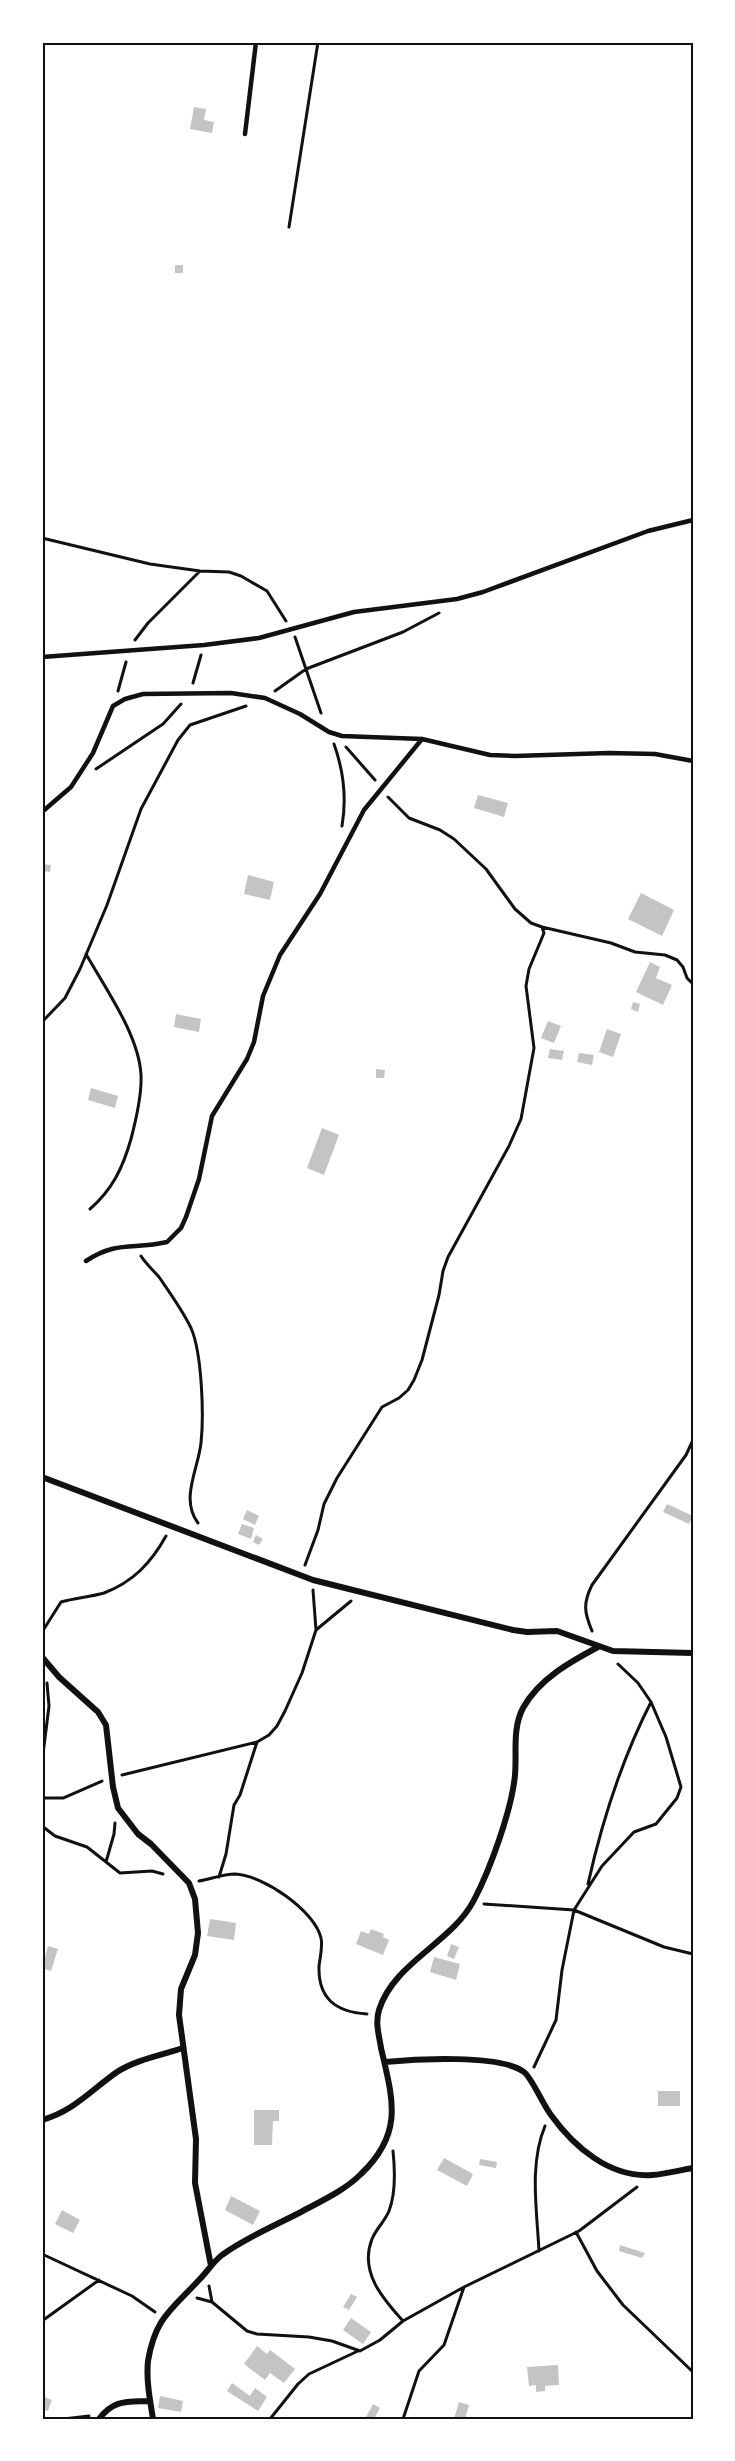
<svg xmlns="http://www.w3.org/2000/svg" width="735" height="2461" viewBox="0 0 735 2461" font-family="'Space Grotesk',sans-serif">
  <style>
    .building { fill: #c4c4c4 }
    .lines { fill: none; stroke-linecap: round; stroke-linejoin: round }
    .path { stroke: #111; stroke-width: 3 }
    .service { stroke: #111; stroke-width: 4.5 }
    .minor { stroke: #111; stroke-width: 6 }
    .neatline { fill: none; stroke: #111; stroke-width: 2 }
  </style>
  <rect width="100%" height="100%" fill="#fff"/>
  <path class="building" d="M194,107L206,109L204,120L214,122L212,133L190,129Z
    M175,265H183V273H175Z
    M478,795L508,803L504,817L474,808Z
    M42,864L51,865L50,872L42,871Z
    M248,875L274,882L270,900L244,894Z
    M641,893L674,910L662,936L628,919Z
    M650,962L660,967L656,978L672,985L663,1005L636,992Z
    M633,1002L640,1004L638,1012L631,1009Z
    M176,1014L201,1019L199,1032L174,1027Z
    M548,1021L561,1026L554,1043L541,1038Z
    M607,1029L621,1034L613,1057L599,1052Z
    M550,1049L564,1051L562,1060L548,1058Z
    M579,1053L594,1055L592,1065L577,1062Z
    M376,1069L385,1070L384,1078H376Z
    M91,1088L118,1096L115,1108L88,1100Z
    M322,1128L339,1135L324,1175L307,1168Z
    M667,1504L693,1516L689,1524L663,1512Z
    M247,1510L259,1516L255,1525L243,1519Z
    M242,1524L254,1528L251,1539L238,1534Z
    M256,1535L263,1539L259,1545L253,1542Z
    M210,1919L236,1923L234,1940L207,1936Z
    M371,1929L384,1934L383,1937L389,1940L383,1955L356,1944L361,1931L369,1934Z
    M451,1944L459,1947L454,1959L447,1956Z
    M48,1946L58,1949L51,1971L42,1968Z
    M434,1957L460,1964L456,1980L430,1972Z
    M658,2091H680V2106H658Z
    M254,2110H279V2121H273L272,2145H254Z
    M444,2158L473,2174L467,2186L437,2170Z
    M480,2159L497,2162L496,2168L479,2165Z
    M231,2196L260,2211L253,2225L225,2210Z
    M62,2210L80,2220L73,2233L55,2224Z
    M620,2245L645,2253L642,2258L619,2251Z
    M351,2294L357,2297L349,2310L343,2307Z
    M351,2318L371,2332L363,2344L343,2330Z
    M257,2346L267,2354L270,2350L295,2369L284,2383L270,2373L265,2380L244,2364Z
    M558,2365L559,2385L545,2386V2391L536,2392V2385L529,2386L527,2367Z
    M232,2383L250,2396L255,2388L267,2397L258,2411L227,2391Z
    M42,2396L52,2400L48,2411L42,2409Z
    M160,2396L183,2401L181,2412L158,2408Z
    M459,2402L469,2405L465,2419H454Z
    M373,2404L380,2408L374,2419H365Z"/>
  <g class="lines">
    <path class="path" d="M289,227L318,42
      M42,538L150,564L200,571L229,572L241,576L267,591L286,621
      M295,637L321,713
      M135,640L148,623L200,571
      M193,683L201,655
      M118,691L126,662
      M275,691L306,669L403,632L439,613
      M334,744C344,772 347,797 342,826
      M346,747L375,780
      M96,769L163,724L181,704
      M542,927L611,943L635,952L665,955L677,960L683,967L687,978L693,984
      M86,954C105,988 139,1035 141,1075C142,1095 136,1120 131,1139C123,1167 113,1189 90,1209
      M42,1022L65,998L80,969L107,905L141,809L178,740L190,725L246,706
      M141,1256C146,1264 153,1270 159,1277C170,1293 183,1311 191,1328C202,1353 204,1415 201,1443C198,1470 180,1499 198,1523
      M305,1565L318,1530L324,1504L337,1478L382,1407L399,1398L408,1390L414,1380L422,1360L439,1295L443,1271L448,1257L509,1146L521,1119L534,1048L526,986L529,969L544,933L542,927L531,923L515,909L486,869L454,839L440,830L409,818L388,797
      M313,1590L316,1630
      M592,1631C584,1612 583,1603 592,1585L686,1455L693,1440
      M42,1632L61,1602C75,1598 90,1597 104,1593C133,1582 151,1563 166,1536
      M42,1762L49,1706L47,1683
      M122,1775L257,1742L269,1735L277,1726L285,1711L302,1673L316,1630L351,1601
      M42,1798H63L102,1781
      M42,1826L55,1836L87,1847L120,1873L152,1871L163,1874
      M106,1862L114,1834L115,1823
      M219,1877L226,1854L234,1805L240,1795L257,1742
      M199,1881C210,1879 224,1874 235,1874C263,1875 315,1911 321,1938C323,1947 320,1957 319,1966C318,1998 335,2012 367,2014
      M588,1884C602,1821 622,1759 651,1702
      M484,1904L574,1910L664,1947L693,1954
      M534,2067L556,2020L562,1970L574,1910L602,1866L634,1832L656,1824L677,1798L681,1787L666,1737L651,1702L638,1683L618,1664
      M393,2151C395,2170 396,2193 389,2211C385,2221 376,2229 372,2239C359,2272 383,2299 403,2321
      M576,2232L597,2271L623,2305L693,2372
      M539,2251C537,2211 529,2164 545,2126
      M42,2254L132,2296L155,2312
      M209,2286L212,2302
      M197,2298L212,2302L247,2331L257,2334L309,2337L332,2341L360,2351L380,2340L403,2321L464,2287L579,2231L637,2187
      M42,2321L99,2280
      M63,2419L89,2416
      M270,2419L298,2384L309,2374L358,2351
      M403,2419L419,2371L444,2345L464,2287"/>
    <path class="service" d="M245,134L256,42
      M42,657L204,645L259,638L354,612L457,599L483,592L648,531L693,520
      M42,812L71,787L93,753L113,706L125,699L143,694L231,693L265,698L300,714L329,732L342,736L422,739L490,755L515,756L609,753L655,754L693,761
      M86,1261C118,1240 133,1250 167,1242L181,1228L186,1217L199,1179L212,1116L247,1059L254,1042L263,996L280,955L320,894L364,810L422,739"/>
    <path class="minor" d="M42,1477L313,1580L513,1630L527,1632L557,1631L613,1651L693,1653
      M42,1657L59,1677L98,1712L106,1725L113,1787L118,1808L138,1834L151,1844L189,1883L195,1899L198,1933L195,1955L181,1989L179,2015L196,2139L195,2183L211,2266
      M385,2062C415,2059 501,2054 524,2072C532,2078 543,2105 551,2115C574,2147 610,2178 652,2175C666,2174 680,2170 693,2168
      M42,2120C74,2111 91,2090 117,2072C135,2060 162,2055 183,2048
      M99,2419C114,2399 127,2402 150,2401
      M153,2419C150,2400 146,2380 148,2361C155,2318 172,2309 199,2280C207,2272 213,2262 222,2255C245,2238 274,2226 299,2213C321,2201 344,2191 361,2174C404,2133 393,2100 381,2048C379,2035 375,2023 379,2010C394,1962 452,1943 474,1900C490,1870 512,1809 515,1775C517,1753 512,1729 523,1708C539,1679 570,1662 598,1647"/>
  </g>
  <rect width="735" height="2461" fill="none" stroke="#ffffff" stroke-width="87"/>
  <rect x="44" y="44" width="648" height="2374" class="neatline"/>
</svg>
